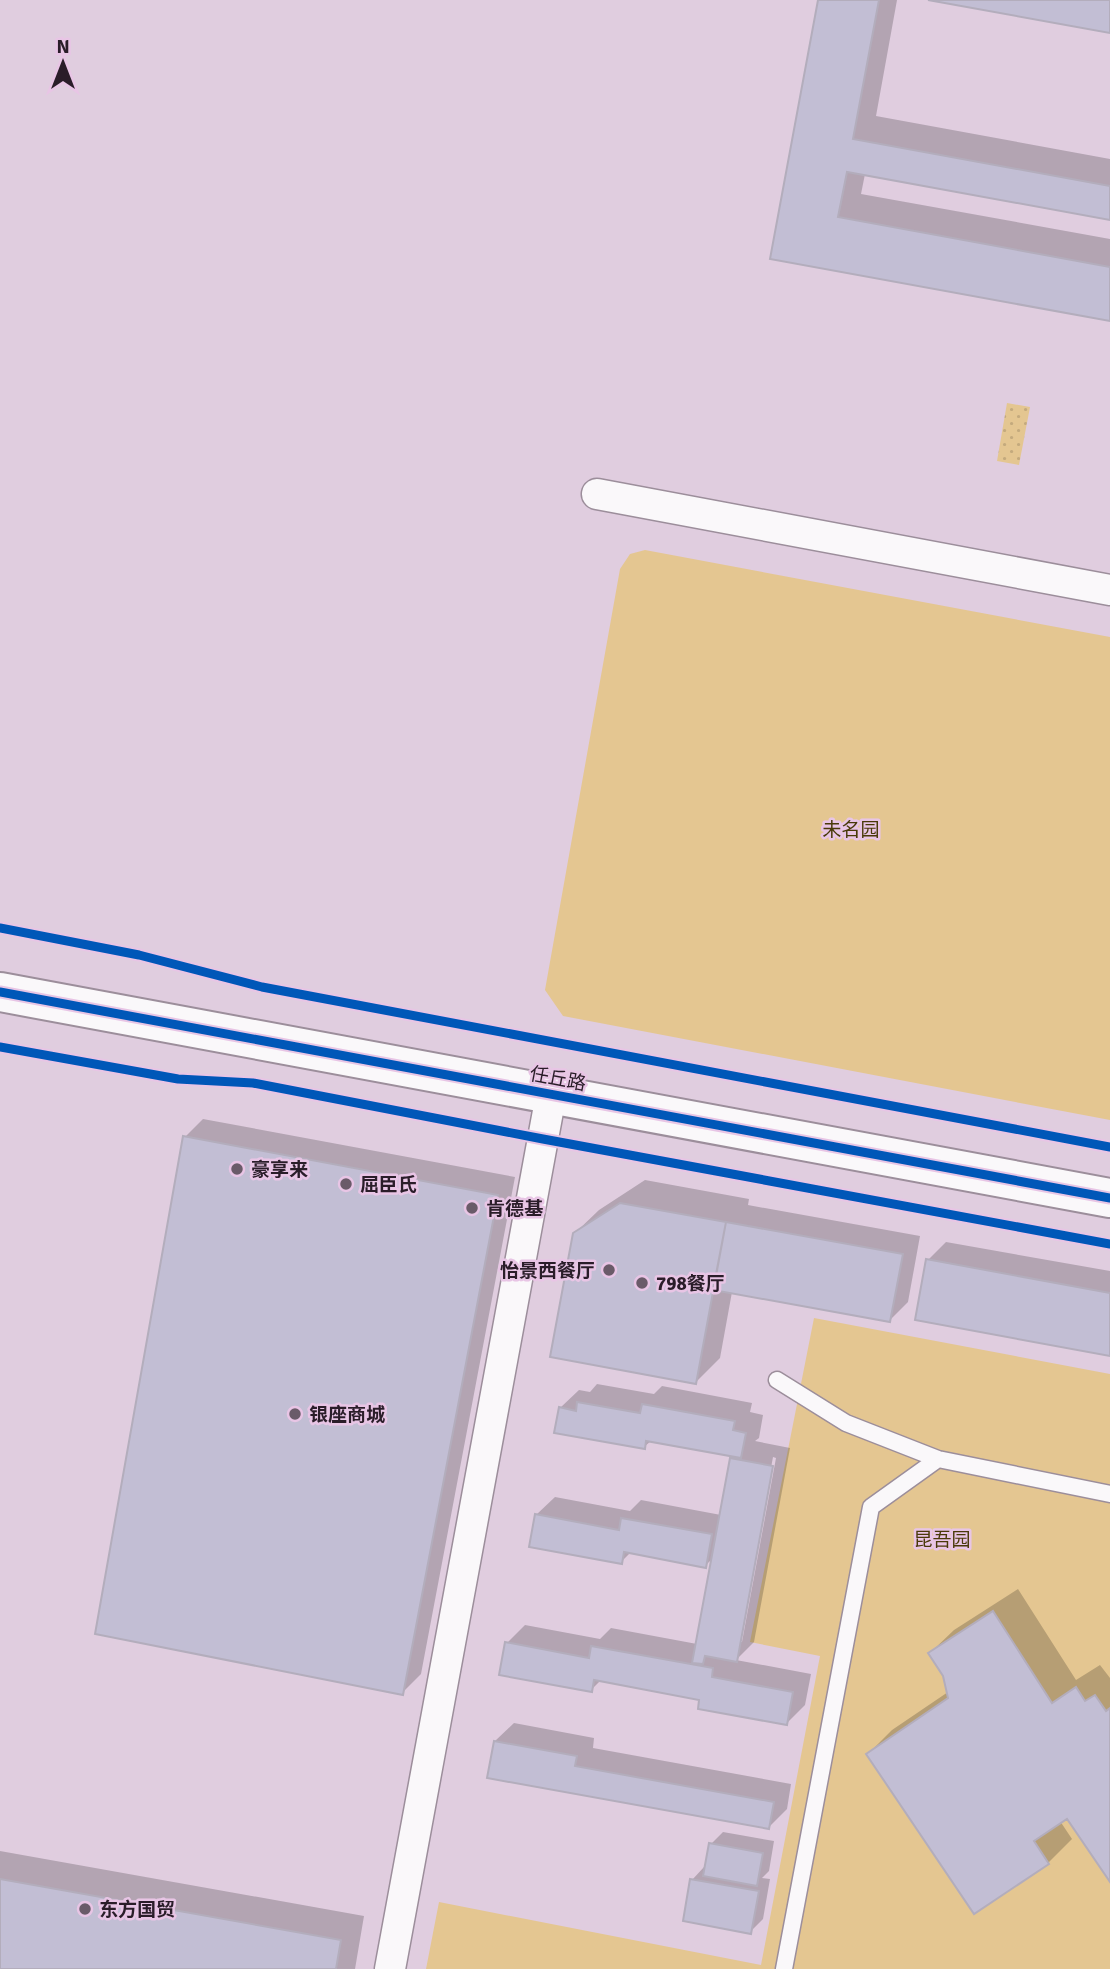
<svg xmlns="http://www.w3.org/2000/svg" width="1110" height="1969" viewBox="0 0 1110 1969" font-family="Signika,'Noto Sans SC',sans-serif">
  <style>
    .grass { fill: url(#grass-dots) }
    .park { fill: #e4c691 }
    .shadow { fill: #0003; fill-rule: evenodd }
    .building { fill: #c2bed4; stroke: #b3adbc; stroke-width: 2 }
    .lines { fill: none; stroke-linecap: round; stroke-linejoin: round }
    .service-casing { stroke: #9c8e9b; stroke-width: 19 }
    .minor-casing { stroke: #9c8e9b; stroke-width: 33 }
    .tertiary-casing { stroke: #9c8e9b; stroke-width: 42 }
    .service { stroke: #faf8fa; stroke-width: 16 }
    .minor { stroke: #faf8fa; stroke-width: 30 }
    .tertiary { stroke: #faf8fa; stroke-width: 38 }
    .cycleway-casing { stroke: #e8c5e5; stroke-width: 13 }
    .cycleway { stroke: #0057b8; stroke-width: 9 }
    .poi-dot { fill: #6a5b69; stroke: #e8c5e5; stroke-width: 2.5 }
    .labels { text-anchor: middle; stroke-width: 5; stroke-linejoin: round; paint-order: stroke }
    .park-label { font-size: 19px; fill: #493909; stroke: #e8c5e5 }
    .street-label { font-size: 19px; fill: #2a1d29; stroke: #e8c5e5 }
    .poi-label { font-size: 19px; font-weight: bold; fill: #2a1d29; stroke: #e8c5e5; text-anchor: start }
  </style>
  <defs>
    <pattern id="grass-dots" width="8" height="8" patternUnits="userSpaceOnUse" patternTransform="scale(1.75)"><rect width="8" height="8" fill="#e4c691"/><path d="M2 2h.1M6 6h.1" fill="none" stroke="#c4aa7d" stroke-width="1.8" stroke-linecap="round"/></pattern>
  </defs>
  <rect width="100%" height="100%" fill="#e0cddf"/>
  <path class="grass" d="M1007,403L1030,407L1019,465L997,461Z"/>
  <path class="park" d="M645,550L1110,637V1120L563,1016L545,990L620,569L630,554Z
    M814,1318L1110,1374V1969H426L439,1902L761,1965L820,1656L750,1642Z"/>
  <path class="shadow" d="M820,0H897L876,116L1110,159V218L865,174L861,194L1110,239V319L772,257Z
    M203,1119L515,1177L421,1674L402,1693L185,1137Z
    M645,1180L749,1199L748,1205L920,1236L908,1302L889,1321L732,1292L720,1358L696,1382L574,1234L599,1210Z
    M946,1242L1110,1271V1354L928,1260Z
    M597,1384L654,1394L662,1386L752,1403L750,1412L763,1415L759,1438L755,1441L790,1448L754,1642L736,1660L811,1674L805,1705L787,1723L701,1699L601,1680L591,1690L507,1643L525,1625L600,1639L611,1628L697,1644L713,1558L705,1566L631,1552L621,1562L536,1515L555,1497L630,1511L641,1500L721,1515L731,1459L735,1455L652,1440L644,1447L560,1408L579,1390L590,1392ZM773,1457L776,1458L742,1642H739Z
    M1018,1589L1076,1680L1100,1665L1110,1678V1879L1068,1816L1060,1821L1072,1839L1048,1863L868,1754L892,1730L948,1692L945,1675L930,1653L954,1630Z
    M514,1723L594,1738L593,1748L791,1784L787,1809L769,1827L495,1741Z
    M723,1832L774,1841L769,1871L762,1878L770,1879L763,1919L750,1932L692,1880L704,1867L706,1868L711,1844Z
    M0,1851L364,1916L355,1969H0Z"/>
  <path class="building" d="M818,0H879L853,139L1110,186V220L847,172L838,217L1110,267V321L770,259Z
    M928,0H1110V33Z
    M183,1136L498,1195L403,1695L95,1634Z
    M620,1203L726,1222L696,1384L550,1357L573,1233Z
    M726,1222L903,1254L890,1322L713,1290Z
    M926,1259L1110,1293V1356L915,1320Z
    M577,1402L640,1413L642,1404L735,1421L733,1430L746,1433L741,1458L646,1441L645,1449L554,1433L559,1407L576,1411Z
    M730,1458L773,1466L737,1662L705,1656L703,1664L692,1663Z
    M535,1514L619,1530L621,1518L712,1534L706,1568L624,1552L622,1564L529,1547Z
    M993,1611L1052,1703L1076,1687L1085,1701L1095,1695L1106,1711L1110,1708V1882L1067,1819L1034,1841L1049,1864L974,1914L866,1754L948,1698L943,1676L928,1653Z
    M505,1642L589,1658L591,1646L713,1668L712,1677L793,1692L787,1725L698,1709L699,1700L594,1680L592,1692L499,1675Z
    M494,1741L577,1756L575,1766L774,1802L769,1829L487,1778Z
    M709,1843L763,1853L757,1886L703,1876Z
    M0,1879L341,1940L336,1969H0Z
    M690,1879L759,1891L751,1934L683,1921Z"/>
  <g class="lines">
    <defs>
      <path id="service" d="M777,1380L846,1423L938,1459L1110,1494
        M784,1969L871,1507L938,1459"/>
      <path id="minor" d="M597,494L1110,590
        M390,1969L551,1095"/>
      <path id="tertiary" d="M0,992L1110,1198"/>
    </defs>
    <use href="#service" class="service-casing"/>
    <use href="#minor" class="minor-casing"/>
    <use href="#tertiary" class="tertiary-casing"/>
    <use href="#service" class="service"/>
    <use href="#minor" class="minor"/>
    <use href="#tertiary" class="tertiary"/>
    <defs>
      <path id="cycleway" d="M0,928L139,955L262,987L1110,1147
        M0,992L1110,1198
        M0,1047L178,1079L253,1083L543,1139L1110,1244"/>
    </defs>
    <use href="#cycleway" class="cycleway-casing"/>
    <use href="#cycleway" class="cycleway"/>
  </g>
  <g class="poi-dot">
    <circle cx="237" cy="1169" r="7"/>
    <circle cx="346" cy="1184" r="7"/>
    <circle cx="472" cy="1208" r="7"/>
    <circle cx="609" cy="1270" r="7"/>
    <circle cx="642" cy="1283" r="7"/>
    <circle cx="295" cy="1414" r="7"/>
    <circle cx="85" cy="1909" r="7"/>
  </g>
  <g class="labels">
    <g class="park-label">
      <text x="851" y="836">未名园</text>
      <text x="942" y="1546">昆吾园</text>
    </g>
    <g class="street-label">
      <text transform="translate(558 1078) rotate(11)" y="7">任丘路</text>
    </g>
    <g class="poi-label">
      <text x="251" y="1176">豪享来</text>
      <text x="360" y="1191">屈臣氏</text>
      <text x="486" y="1215">肯德基</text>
      <text x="595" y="1277" text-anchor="end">怡景西餐厅</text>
      <text x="656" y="1290">798餐厅</text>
      <text x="309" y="1421">银座商城</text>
      <text x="99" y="1916">东方国贸</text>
    </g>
  </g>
  <g transform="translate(63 63)" stroke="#e8c5e5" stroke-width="5" paint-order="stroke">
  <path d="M0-5L12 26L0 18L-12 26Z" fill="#2a1d29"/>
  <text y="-10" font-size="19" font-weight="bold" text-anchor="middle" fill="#2a1d29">N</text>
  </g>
</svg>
